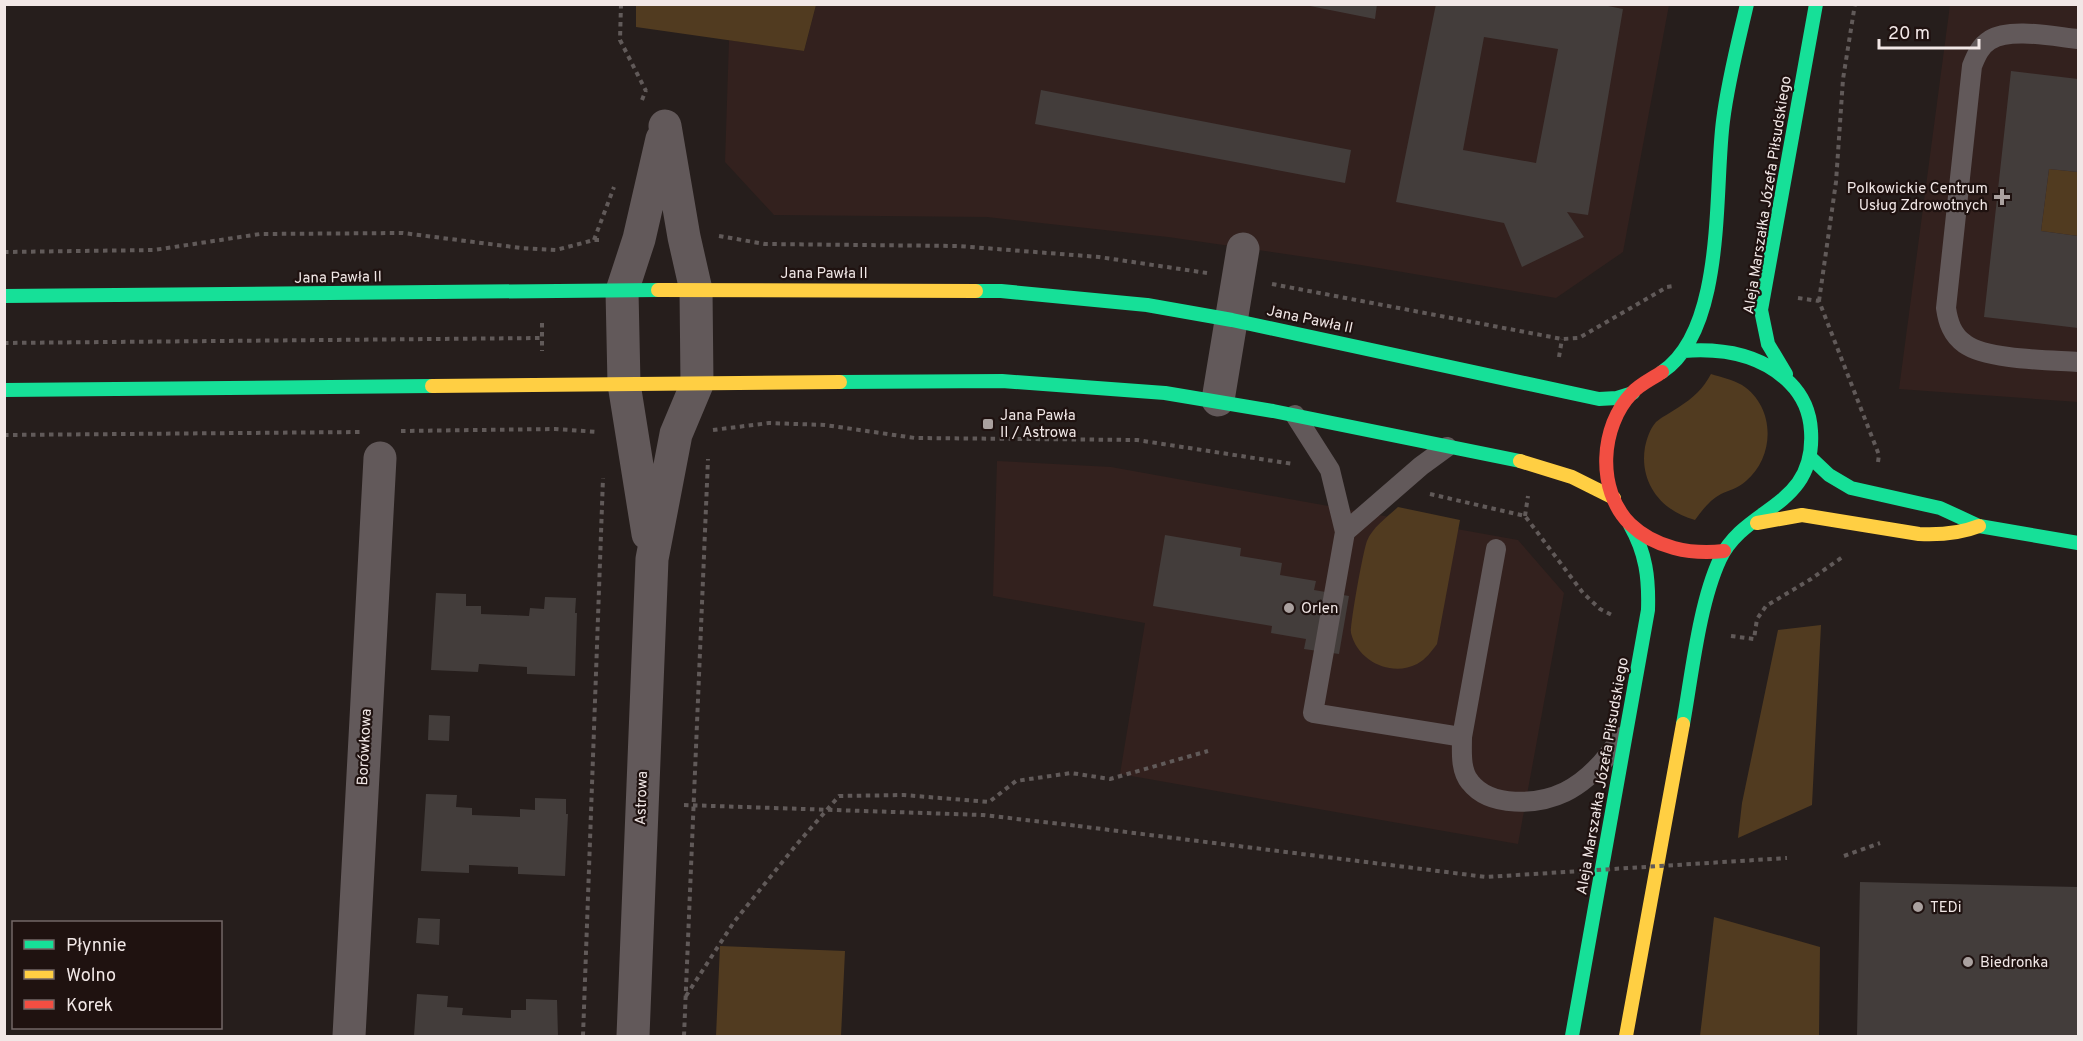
<svg xmlns="http://www.w3.org/2000/svg" width="2083" height="1041" viewBox="0 0 2083 1041" font-family="Overpass,sans-serif">
  <style>
    .built { fill: #33211e }
    .green { fill: #513b20 }
    .building { fill: #433d3b; fill-rule: evenodd }
    .lines { fill: none; stroke-linecap: round; stroke-linejoin: round }
    .path { stroke: #615a59; stroke-width: 4; stroke-dasharray: 4.5 4.5; stroke-linecap: butt }
    .lane { stroke: #62595a; stroke-width: 20 }
    .street { stroke: #62595a; stroke-width: 33 }
    .fast { stroke: #16e098; stroke-width: 14 }
    .slow { stroke: #ffcf43; stroke-width: 14 }
    .jam { stroke: #f24e42; stroke-width: 14 }
    .path-bridge { stroke: #615a59; stroke-width: 4; stroke-dasharray: 4.5 4.5; stroke-linecap: butt }
    .poi-dot { fill: #aaa19f; stroke: #1f1210; stroke-width: 2 }
    .labels { text-anchor: middle; stroke-width: 4.5; stroke-linejoin: round; paint-order: stroke }
    .poi-label { font-size: 15px; fill: #f1e7e6; stroke: #1f1210; text-anchor: start }
    .street-label { font-size: 15px; fill: #f1e7e6; stroke: #1f1210 }
  </style>
  <rect width="100%" height="100%" fill="#261e1c"/>
  <path class="built" d="M816,5H1669L1623,252L1556,298L1361,265L1168,237L987,217L774,215L725,162L729,40L804,51Z
    M1950,5H2078V402L1899,389Z
    M997,461L1111,467L1518,540L1564,593L1518,844L1120,774L1145,623L993,596Z"/>
  <path class="green" d="M636,5V4L816,5L804,51L636,27Z
    M2049,169L2078,172V236L2041,231Z
    M1711,374C1721,377 1733,380 1742,385C1776,407 1775,457 1746,481C1738,488 1730,490 1721,494C1710,500 1702,510 1695,520C1661,511 1639,482 1645,447C1647,438 1650,429 1656,422C1663,416 1672,412 1679,407C1693,398 1703,389 1711,374Z
    M1398,507L1460,520L1437,644C1431,652 1426,659 1417,664C1392,677 1358,662 1351,633C1350,625 1363,551 1367,541C1372,528 1387,517 1398,507Z
    M1821,625L1812,805L1738,838L1742,803L1778,630Z
    M1714,917L1820,947L1819,1036H1700Z
    M720,946L845,951L841,1036H716Z"/>
  <path class="building" d="M1300,4H1377L1375,19Z
    M1436,4H1598L1623,9L1588,215L1567,212L1584,237L1522,267L1504,223L1396,202ZM1484,37L1558,49L1536,163L1463,150Z
    M2011,71L2078,79V172L2049,169L2041,231L2078,236V328L1984,317Z
    M1041,90L1351,150L1345,183L1035,124Z
    M1165,535L1241,548L1240,556L1282,563L1280,575L1316,581L1314,590L1349,596L1339,654L1304,649L1306,639L1271,633L1272,626L1153,606Z
    M436,593L466,594V606H481V614L506,615L529,616L530,608L544,609L545,597L576,598L575,613H577L575,676L527,674V667L479,664L478,672L431,670Z
    M429,715L450,716L449,741L428,740Z
    M426,794L457,795L456,807L472,808V815L520,817V809L535,810V798L566,799V814H568L565,876L518,874V867L469,865V873L421,871Z
    M1860,882L2078,887V1036H1857Z
    M418,918L440,919L439,945L416,943Z
    M417,994L448,996L447,1007L463,1008L462,1015L511,1018V1010H526V999L557,1000L558,1036H414Z"/>
  <g class="lines">
    <path class="path" d="M621,4L620,40L646,91
      M642,100L646,90
      M719,236L765,244L958,246L1099,257L1207,273
      M594,240L614,187
      M4,252L154,250L260,234L403,233L521,248L556,250L594,240H603
      M1272,284L1562,339L1579,338L1667,287L1674,286
      M1798,298L1819,301L1879,455L1878,462
      M1819,301L1836,182L1843,79L1855,4
      M542,323V351
      M4,343L542,338
      M1559,357L1562,339
      M713,430L769,423L825,425L915,438L1137,440L1293,464
      M401,431L555,429L598,432
      M4,435L361,432
      M1430,494L1525,516L1583,593L1600,609L1614,616
      M1525,516L1528,496
      M1731,636L1754,639L1757,619L1766,606L1811,579L1844,556
      M684,805L983,815L1078,826
      M1844,856L1880,843
      M686,996L734,922L797,844L839,796L904,795L989,802L1016,781L1071,773L1110,779L1208,751
      M583,1036L603,478
      M684,1036L708,459"/>
    <path class="lane" d="M2078,39C2056,37 2010,27 1990,40C1980,46 1976,56 1972,66L1946,308C1948,322 1952,335 1965,344C1987,360 2050,360 2078,362
      M1295,415L1330,470L1345,532L1313,713L1462,737L1496,549
      M1345,532L1421,466L1447,447
      M1462,737C1462,751 1460,770 1470,782C1490,808 1538,805 1565,792C1589,780 1607,759 1621,737"/>
    <path class="street" d="M1218,400L1243,249
      M648,534L624,384L622,291L639,239L662,139
      M349,1036L380,458
      M633,1036L652,559L676,434L697,384L696,290L684,237L665,126"/>
    <path class="fast" d="M976,291H1001L1147,305L1232,320L1599,399L1617,398L1633,393
      M4,296L658,290
      M1662,372C1726,329 1714,190 1723,121C1728,81 1738,43 1747,4
      M1786,374L1768,344L1761,310L1816,4
      M840,382L1002,381L1165,393L1273,411L1520,461
      M4,390L432,386
      M1810,457L1829,475L1851,488L1940,508L1979,526L2078,543
      M1683,724C1692,674 1699,604 1720,559C1745,506 1816,508 1811,431C1810,413 1803,396 1790,383C1761,354 1723,348 1684,351
      M1572,1036L1648,610C1649,578 1646,553 1630,525"/>
    <path class="slow" d="M658,290L976,291
      M432,386L840,382
      M1520,461L1572,477L1614,498
      M1757,523L1802,515L1919,534C1940,535 1959,534 1979,526
      M1626,1036L1683,724"/>
    <path class="jam" d="M1662,372C1652,379 1640,384 1632,393C1600,426 1596,490 1630,524C1655,548 1691,555 1724,551"/>
    <path class="path-bridge" d="M1078,826L1486,877L1787,858"/>
  </g>
  <g class="poi-dot">
    <path d="M1999 188h6v6h6v6h-6v6h-6v-6h-6v-6h6z"/>
    <rect x="982" y="418" width="12" height="12" rx="3"/>
    <circle cx="1289" cy="608" r="6"/>
    <circle cx="1918" cy="907" r="6"/>
    <circle cx="1968" cy="962" r="6"/>
  </g>
  <g class="labels">
    <g class="poi-label">
      <text x="1988" y="193" text-anchor="end">Polkowickie Centrum<tspan x="1988" dy="17">Usług Zdrowotnych</tspan></text>
      <text x="1000" y="420">Jana Pawła<tspan x="1000" dy="17">II / Astrowa</tspan></text>
      <text x="1301" y="613">Orlen</text>
      <text x="1930" y="912">TEDi</text>
      <text x="1980" y="967">Biedronka</text>
    </g>
    <g class="street-label">
      <text transform="translate(1767 195) rotate(-81)" y="5">Aleja Marszałka Józefa Piłsudskiego</text>
      <text x="824" y="278">Jana Pawła II</text>
      <text transform="translate(338 277) rotate(-1)" y="5">Jana Pawła II</text>
      <text transform="translate(1310 319) rotate(12)" y="5">Jana Pawła II</text>
      <text transform="translate(364 747) rotate(-87)" y="5">Borówkowa</text>
      <text transform="translate(1602 776) rotate(-80)" y="5">Aleja Marszałka Józefa Piłsudskiego</text>
      <text transform="translate(641 798) rotate(-88)" y="5">Astrowa</text>
    </g>
  </g>
  <rect width="2083" height="1041" fill="none" stroke="#f1e7e6" stroke-width="12"/>
  <rect x="12" y="921" width="210" height="108" fill="#1f1210" stroke="#736766" stroke-width="1.5"/>
  <rect x="24" y="940" width="30" height="9" fill="#16e098" stroke="#736766" stroke-width="1.5"/>
  <text x="66" y="951" font-size="18" fill="#f1e7e6">Płynnie</text>
  <rect x="24" y="970" width="30" height="9" fill="#ffcf43" stroke="#736766" stroke-width="1.5"/>
  <text x="66" y="981" font-size="18" fill="#f1e7e6">Wolno</text>
  <rect x="24" y="1000" width="30" height="9" fill="#f24e42" stroke="#736766" stroke-width="1.5"/>
  <text x="66" y="1011" font-size="18" fill="#f1e7e6">Korek</text>
  <path d="M1879 39v9h100v-9" fill="none" stroke="#f1e7e6" stroke-width="3"/>
  <text x="1888" y="39" font-size="18" fill="#f1e7e6" stroke="#1f1210" stroke-width="4.5" paint-order="stroke">20 m</text>
</svg>
